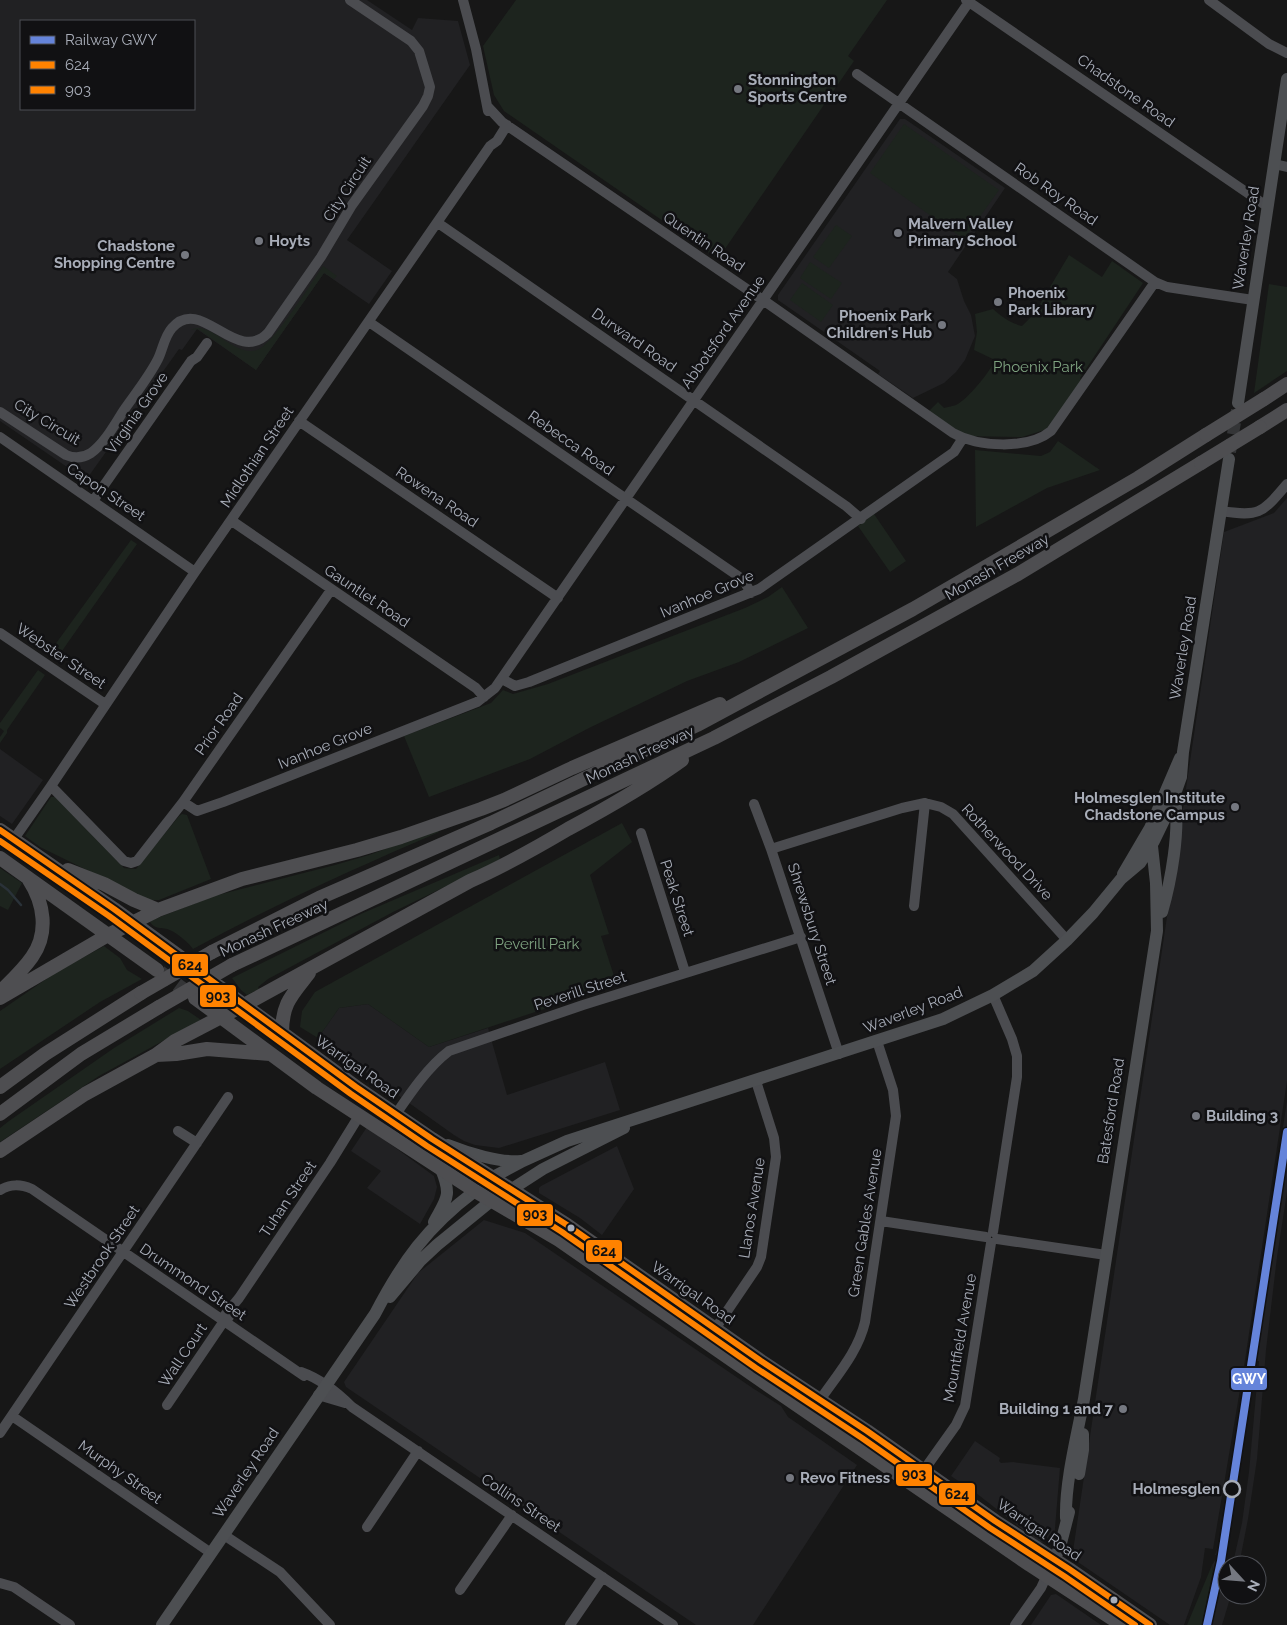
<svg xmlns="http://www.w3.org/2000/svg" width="1287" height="1625" viewBox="0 0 1287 1625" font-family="Raleway,sans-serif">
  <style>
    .built { fill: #212123; fill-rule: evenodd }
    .green { fill: #1d241e }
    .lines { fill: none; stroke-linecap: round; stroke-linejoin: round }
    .stream { stroke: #2a3239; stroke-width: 2.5 }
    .major-tunnel { stroke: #343537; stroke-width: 12; stroke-dasharray: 12 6; stroke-linecap: butt }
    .highway-tunnel { stroke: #343537; stroke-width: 14; stroke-dasharray: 14 7; stroke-linecap: butt }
    .minor { stroke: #4b4c50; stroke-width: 10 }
    .major { stroke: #4d4f52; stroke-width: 12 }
    .highway { stroke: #4e4e51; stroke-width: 14 }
    .highway-bridge { stroke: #4e4e51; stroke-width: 14 }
    .bus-1-casing { stroke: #111113; stroke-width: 10 }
    .bus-2-casing { stroke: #111113; stroke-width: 10 }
    .bus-1 { stroke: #ff8200; stroke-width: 6 }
    .bus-2 { stroke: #ff8200; stroke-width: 6 }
    .rail-1-casing { stroke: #111113; stroke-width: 11 }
    .rail-1 { stroke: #6584da; stroke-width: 8 }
    .poi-dot { fill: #757880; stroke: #111113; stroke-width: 2 }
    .bus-dot { fill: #a8adb8; stroke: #111113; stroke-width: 2 }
    .stop-dot { fill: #111113; stroke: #a8adb8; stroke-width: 2.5 }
    .labels { text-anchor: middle; stroke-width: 5; stroke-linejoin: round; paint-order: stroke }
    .poi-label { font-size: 15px; font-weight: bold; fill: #a8adb8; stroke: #111113; text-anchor: start }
    .street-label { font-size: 15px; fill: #a8adb8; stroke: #111113 }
    .park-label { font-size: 15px; fill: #7fa381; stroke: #111113 }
    .stop-label { font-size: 15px; font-weight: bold; fill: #a8adb8; stroke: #111113; text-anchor: end }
    .line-badge { stroke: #111113; stroke-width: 2 }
    .badge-label { font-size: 14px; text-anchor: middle; font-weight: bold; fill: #fff }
    .pale-badge-label { font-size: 14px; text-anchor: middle; font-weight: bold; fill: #111 }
  </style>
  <rect width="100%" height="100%" fill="#171717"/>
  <path class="built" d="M0,0H367L412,30L418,18L458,21L470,65L347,240L392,271L369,304L324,273L256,370L197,329L182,350L179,349L86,480L0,421ZM21,21H194V109H21Z
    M900,119H905L1005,188L948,272L957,279L964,301L971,315L975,336L965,360L956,372L944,383L913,398L878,374L880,371L778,300V295Z
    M1287,498V1081L1245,1360L1213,1549L1205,1548L1201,1577L1184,1625H1170L1072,1558L1224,532L1274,513Z
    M0,749L43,780L12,824L0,816Z
    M368,1004L429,1047L488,1028L507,1095L605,1062L620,1110L499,1148L475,1145L464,1141L454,1135L318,1038L339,1008Z
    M1287,1101V1192L1277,1257L1266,1350L1257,1459L1248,1519L1240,1560H1238L1237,1563L1238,1565H1227V1595H1231L1222,1625H1202L1213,1572L1212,1565L1216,1559H1219L1220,1556L1215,1555L1218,1547L1228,1484ZM1254,1361H1259L1249,1472L1242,1523L1233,1563L1223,1561Z
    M367,1127L434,1176L437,1187L434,1199L420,1224L367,1188L381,1171L351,1151Z
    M617,1146L634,1189L602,1235L580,1218L539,1193V1188L541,1186Z
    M484,1220L525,1233L754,1389L781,1406L788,1417L857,1465L753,1625H696L346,1387L344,1382L418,1273Z
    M975,1441L1000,1458L999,1461L1001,1463L1013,1462L1060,1468L1054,1540L1040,1543L976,1493L951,1476Z
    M1056,1594L1101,1625H1031L1051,1595Z"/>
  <path class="green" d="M516,0H887L848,56L854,61L718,259L504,111L494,95L483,46Z
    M904,124L999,190L964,239L870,173Z
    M836,225L852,236L829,268L813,257Z
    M1069,255L1102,277L1112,261L1143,283L1080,378L1083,382L1051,428L1022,437L964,436L928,412L938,402L944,408C948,407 953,406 956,405C968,399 990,372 995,360L974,350L977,332L975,314L993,309C1002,317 1010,323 1022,326L1034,314Z
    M810,262L842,283L831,299L800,278Z
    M323,266L337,276L334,279L324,273L256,370L198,329L191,330C209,319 235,358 257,350C273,345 311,283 323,266Z
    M802,283L833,305L821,322L790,300Z
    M1269,284L1287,287V371L1254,393Z
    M1058,441L1100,470L1047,488L976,527L975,450L1041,456L1050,452Z
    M874,514L906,561L890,572L858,526Z
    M131,540L137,544L57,658L49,653Z
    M782,587L808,628L739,662L687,681L589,728L530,759L429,797L404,736L491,703L503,690L513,694L548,684L745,608L768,597Z
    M38,670L45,675L7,730V733L0,743V737L4,731L0,728V723Z
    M51,797H55L124,868L136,869L179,816L182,814L187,815L211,879L159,900H148L40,847L25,836Z
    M622,823L632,842L590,875L609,934L601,936L617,985L429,1047L368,1004L339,1008L318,1038L300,1027L302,1011L315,992Z
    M437,830L439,832C356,868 273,905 193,949C189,943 178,934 172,931C163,926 156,931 150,922L152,920L214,896L335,865L369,855Z
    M499,855L500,860L393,912L268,979L258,987L259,989L247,995L241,990L232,978L363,913Z
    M0,868L22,883L8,910L0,906Z
    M104,946L120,958L127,970L142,979L100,1002L0,1069V1011L55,973Z
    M179,1008L188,1011L201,1020L99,1076L0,1142V1128L9,1121L114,1048Z
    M1212,1565L1213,1572L1202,1625H1187Z"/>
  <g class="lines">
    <path class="stream" d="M0,884L8,890L21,905"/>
    <path class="major-tunnel" d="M1230,452L1237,410"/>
    <path class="highway-tunnel" d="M182,959L217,985
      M160,972L195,998"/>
    <path class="minor" d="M463,0L476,49L488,111
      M966,0L1268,207
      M1209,0L1269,44L1287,53
      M857,74L1155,282L1167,287L1253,300
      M487,106L502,122L763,300L953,433C978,447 1028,450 1051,431L1155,282
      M1274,164L1287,167
      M438,223L846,506L861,519
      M369,322L738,576L744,581L751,593
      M0,412L66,455C75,459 83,458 91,453C105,443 115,424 124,410C135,394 149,377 158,359C163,349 164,337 172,328C201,294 236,366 268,333L321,257L352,205L423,106L428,96L430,87L419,51L411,41L350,0
      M299,421L558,598
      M0,437L195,572
      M93,501L191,361L197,357L207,343
      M1221,511C1261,517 1262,513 1287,484
      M232,521L476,688L484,697
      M331,590L183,802L137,861L131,863L124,861L51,786L195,572L490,146L497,141L507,125
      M0,633L105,704
      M502,679L515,686L529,682L759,589L954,452L963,438
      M183,802L197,811L223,802L477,702L495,688L969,2
      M754,804L771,849L839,1054
      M641,833L685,972
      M14,839L51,786
      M771,849L902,808L925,803L941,807L953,814L1067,940
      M914,906L925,803
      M396,1114C411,1092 428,1067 449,1051L583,1005L801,937
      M178,1131L197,1143
      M0,1190C11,1184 20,1184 32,1189L304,1376
      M881,1221L986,1237
      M993,1232L1017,1077V1056L1012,1039L993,995
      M997,1239L1106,1255
      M224,1321L225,1315L239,1298L330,1163L359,1116
      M715,1329L757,1267L761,1257L776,1157L774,1138L756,1081
      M301,1372C321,1379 337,1392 352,1407L673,1625
      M318,1395L345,1403
      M820,1400C837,1375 858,1352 865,1322L896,1116L893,1090L877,1041
      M167,1405L224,1321L229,1317
      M12,1416L211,1553
      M0,1433L228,1097
      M914,1484L956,1425L965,1406L991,1243
      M367,1527L418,1451
      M224,1535L280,1572L330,1625
      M0,1583L14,1587L70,1625
      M460,1590L512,1515
      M570,1625L603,1577
      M1015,1625L1041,1588L1047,1575"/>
    <path class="major" d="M1238,403L1287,79
      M1123,874L1150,828L1180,758
      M1162,912C1171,881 1180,831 1175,799
      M448,1145C468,1153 500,1163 521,1161
      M493,1177L523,1161L567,1141L943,1019L993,995L1033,971L1067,940L1093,913L1121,879L1140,863L1154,841L1170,808L1181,777L1183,752L1229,459
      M512,1189L543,1169L624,1128
      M434,1222C447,1198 452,1196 441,1169
      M390,1297L421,1260L437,1245L491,1201
      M1079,1474L1083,1450V1434
      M1066,1518C1065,1482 1077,1435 1084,1399L1157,931L1156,883L1150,828
      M1047,1575L1060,1547L1069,1512
      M162,1625L375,1314C402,1262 427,1227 475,1191"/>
    <path class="highway" d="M1264,399L1287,384
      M1260,427L1287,410
      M0,830L114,909L180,957
      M0,858L157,970
      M68,870L104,884L134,900L158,910
      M212,952L319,898L491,823L697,725L913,609L1006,555L1138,478L1206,435
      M232,965L714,738L831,677L1018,574L1201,463
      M218,986L356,1087L432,1139L567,1225L761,1361L867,1431L995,1521L1069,1569L1150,1625
      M0,992C11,981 23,970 32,957C49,933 44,903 29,880
      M0,998L108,935L158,910L242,879L357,850L401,837L481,809L504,800L572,768L720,704
      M195,998L317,1088L475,1191L559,1240L765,1383L1030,1565L1122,1625
      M282,1033C282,1003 292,995 309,973
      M156,1055L176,1054L207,1049L270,1054
      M0,1087L45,1054L141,993
      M0,1114L81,1054L159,1007
      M0,1151L85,1094L156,1055L175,1041L244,1005L470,881C504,866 536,848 568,829C607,808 646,786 682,760"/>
    <path class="highway-bridge" d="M1206,435L1264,399
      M1201,463L1260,427
      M141,993L212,952
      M159,1007L232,965"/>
    <defs>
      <path id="bus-1" d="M0,830L114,909L356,1087L432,1139L567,1225L761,1361L867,1431L995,1521L1069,1569L1150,1625"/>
      <path id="bus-2" d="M0,841L109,916L351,1094L427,1146L562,1232L756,1368L862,1438L990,1528L1064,1576L1135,1625"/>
    </defs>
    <use href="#bus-1" class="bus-1-casing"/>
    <use href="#bus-2" class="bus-2-casing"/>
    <use href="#bus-1" class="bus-1"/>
    <use href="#bus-2" class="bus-2"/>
    <defs>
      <path id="rail-1" d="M1207,1625L1221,1561L1287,1132"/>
    </defs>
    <use href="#rail-1" class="rail-1-casing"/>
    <use href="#rail-1" class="rail-1"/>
  </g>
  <g class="poi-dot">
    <circle cx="738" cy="89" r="5"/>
    <circle cx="898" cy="233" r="5"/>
    <circle cx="259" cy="241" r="5"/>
    <circle cx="185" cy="255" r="5"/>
    <circle cx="998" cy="302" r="5"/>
    <circle cx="942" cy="325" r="5"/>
    <circle cx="1235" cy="807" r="5"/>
    <circle cx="1196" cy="1116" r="5"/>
    <circle cx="1123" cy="1409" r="5"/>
    <circle cx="790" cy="1478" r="5"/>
  </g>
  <g class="bus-dot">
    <circle cx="571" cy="1228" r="4.5"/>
    <circle cx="1114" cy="1600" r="4.5"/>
  </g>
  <circle class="stop-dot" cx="1232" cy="1489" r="8"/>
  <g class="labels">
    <g class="poi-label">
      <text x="748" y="85">Stonnington<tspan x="748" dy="17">Sports Centre</tspan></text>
      <text x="908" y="229">Malvern Valley<tspan x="908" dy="17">Primary School</tspan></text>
      <text x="269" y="246">Hoyts</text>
      <text x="175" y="251" text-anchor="end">Chadstone<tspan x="175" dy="17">Shopping Centre</tspan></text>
      <text x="1008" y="298">Phoenix<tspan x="1008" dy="17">Park Library</tspan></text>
      <text x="932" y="321" text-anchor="end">Phoenix Park<tspan x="932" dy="17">Children's Hub</tspan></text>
      <text x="1225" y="803" text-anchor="end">Holmesglen Institute<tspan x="1225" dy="17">Chadstone Campus</tspan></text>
      <text x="1206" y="1121">Building 3</text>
      <text x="1113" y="1414" text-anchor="end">Building 1 and 7</text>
      <text x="800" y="1483">Revo Fitness</text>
    </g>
    <g class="street-label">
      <text transform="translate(1126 91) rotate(35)" y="5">Chadstone Road</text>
      <text transform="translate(347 189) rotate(-57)" y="5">City Circuit</text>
      <text transform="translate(1056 194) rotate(35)" y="5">Rob Roy Road</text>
      <text transform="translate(1246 238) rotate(-81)" y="5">Waverley Road</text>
      <text transform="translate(704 242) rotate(34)" y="5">Quentin Road</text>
      <text transform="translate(723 332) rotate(-55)" y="5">Abbotsford Avenue</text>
      <text transform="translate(634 340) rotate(35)" y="5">Durward Road</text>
      <text transform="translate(137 413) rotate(-55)" y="5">Virginia Grove</text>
      <text transform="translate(47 422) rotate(31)" y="5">City Circuit</text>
      <text transform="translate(571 443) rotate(35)" y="5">Rebecca Road</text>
      <text transform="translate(257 457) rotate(-56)" y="5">Midlothian Street</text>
      <text transform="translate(106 492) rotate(34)" y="5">Capon Street</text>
      <text transform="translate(437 497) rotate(34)" y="5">Rowena Road</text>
      <text transform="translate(997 567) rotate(-30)" y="5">Monash Freeway</text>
      <text transform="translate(707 594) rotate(-23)" y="5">Ivanhoe Grove</text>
      <text transform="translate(367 596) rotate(34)" y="5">Gauntlet Road</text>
      <text transform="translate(1183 648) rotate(-81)" y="5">Waverley Road</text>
      <text transform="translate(61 656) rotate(34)" y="5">Webster Street</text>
      <text transform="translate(219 724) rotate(-55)" y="5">Prior Road</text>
      <text transform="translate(325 746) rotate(-22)" y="5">Ivanhoe Grove</text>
      <text transform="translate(640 755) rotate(-25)" y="5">Monash Freeway</text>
      <text transform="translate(1007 852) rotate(47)" y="5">Rotherwood Drive</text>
      <text transform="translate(677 898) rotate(72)" y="5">Peak Street</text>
      <text transform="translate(812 924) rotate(72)" y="5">Shrewsbury Street</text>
      <text transform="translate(274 928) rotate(-25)" y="5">Monash Freeway</text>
      <text transform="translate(580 991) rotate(-18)" y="5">Peverill Street</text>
      <text transform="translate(913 1010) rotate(-21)" y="5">Waverley Road</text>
      <text transform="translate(357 1067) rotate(35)" y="5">Warrigal Road</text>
      <text transform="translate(1111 1111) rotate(-81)" y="5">Batesford Road</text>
      <text transform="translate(288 1199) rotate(-56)" y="5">Tuhan Street</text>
      <text transform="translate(752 1208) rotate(-81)" y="5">Llanos Avenue</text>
      <text transform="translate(865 1223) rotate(-81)" y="5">Green Gables Avenue</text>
      <text transform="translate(102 1257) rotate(-56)" y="5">Westbrook Street</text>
      <text transform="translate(193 1282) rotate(34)" y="5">Drummond Street</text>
      <text transform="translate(693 1293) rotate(35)" y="5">Warrigal Road</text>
      <text transform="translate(960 1338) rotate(-80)" y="5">Mountfield Avenue</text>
      <text transform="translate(183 1355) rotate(-56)" y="5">Wall Court</text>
      <text transform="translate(120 1472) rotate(35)" y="5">Murphy Street</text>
      <text transform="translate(246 1473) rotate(-56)" y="5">Waverley Road</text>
      <text transform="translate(521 1503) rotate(34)" y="5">Collins Street</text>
      <text transform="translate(1039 1530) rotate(34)" y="5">Warrigal Road</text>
    </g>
    <g class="park-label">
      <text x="1038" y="372">Phoenix Park</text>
      <text x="537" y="949">Peverill Park</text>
    </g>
    <g class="stop-label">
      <text x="1220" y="1494">Holmesglen</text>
    </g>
  </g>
  <g class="line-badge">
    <rect x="171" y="953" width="38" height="24" rx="5" fill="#ff8200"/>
    <rect x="199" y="984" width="38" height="24" rx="5" fill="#ff8200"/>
    <rect x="516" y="1203" width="38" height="24" rx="5" fill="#ff8200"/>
    <rect x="585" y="1239" width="38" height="24" rx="5" fill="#ff8200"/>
    <rect x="1230" y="1367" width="38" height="24" rx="5" fill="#6584da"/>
    <rect x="895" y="1463" width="38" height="24" rx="5" fill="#ff8200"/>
    <rect x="938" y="1482" width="38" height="24" rx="5" fill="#ff8200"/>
  </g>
  <g class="badge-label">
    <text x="1249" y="1384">GWY</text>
  </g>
  <g class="pale-badge-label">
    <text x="190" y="970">624</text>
    <text x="218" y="1001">903</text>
    <text x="535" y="1219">903</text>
    <text x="604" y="1256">624</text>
    <text x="914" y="1479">903</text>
    <text x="957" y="1499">624</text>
  </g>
  <rect x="20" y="20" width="175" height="90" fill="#111113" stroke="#4d4f55"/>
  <rect x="30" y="36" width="25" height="8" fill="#6584da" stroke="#4d4f55"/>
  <text x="65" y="45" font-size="15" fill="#a8adb8">Railway GWY</text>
  <rect x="30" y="61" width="25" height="8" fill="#ff8200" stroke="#4d4f55"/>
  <text x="65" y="70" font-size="15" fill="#a8adb8">624</text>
  <rect x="30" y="86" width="25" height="8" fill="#ff8200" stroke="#4d4f55"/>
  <text x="65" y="95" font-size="15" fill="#a8adb8">903</text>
  <g transform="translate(1242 1580) rotate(116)"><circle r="24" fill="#111113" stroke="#4d4f55"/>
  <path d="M0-4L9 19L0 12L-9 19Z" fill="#757880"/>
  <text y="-8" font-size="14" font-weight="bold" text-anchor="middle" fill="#a8adb8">N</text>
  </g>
</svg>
